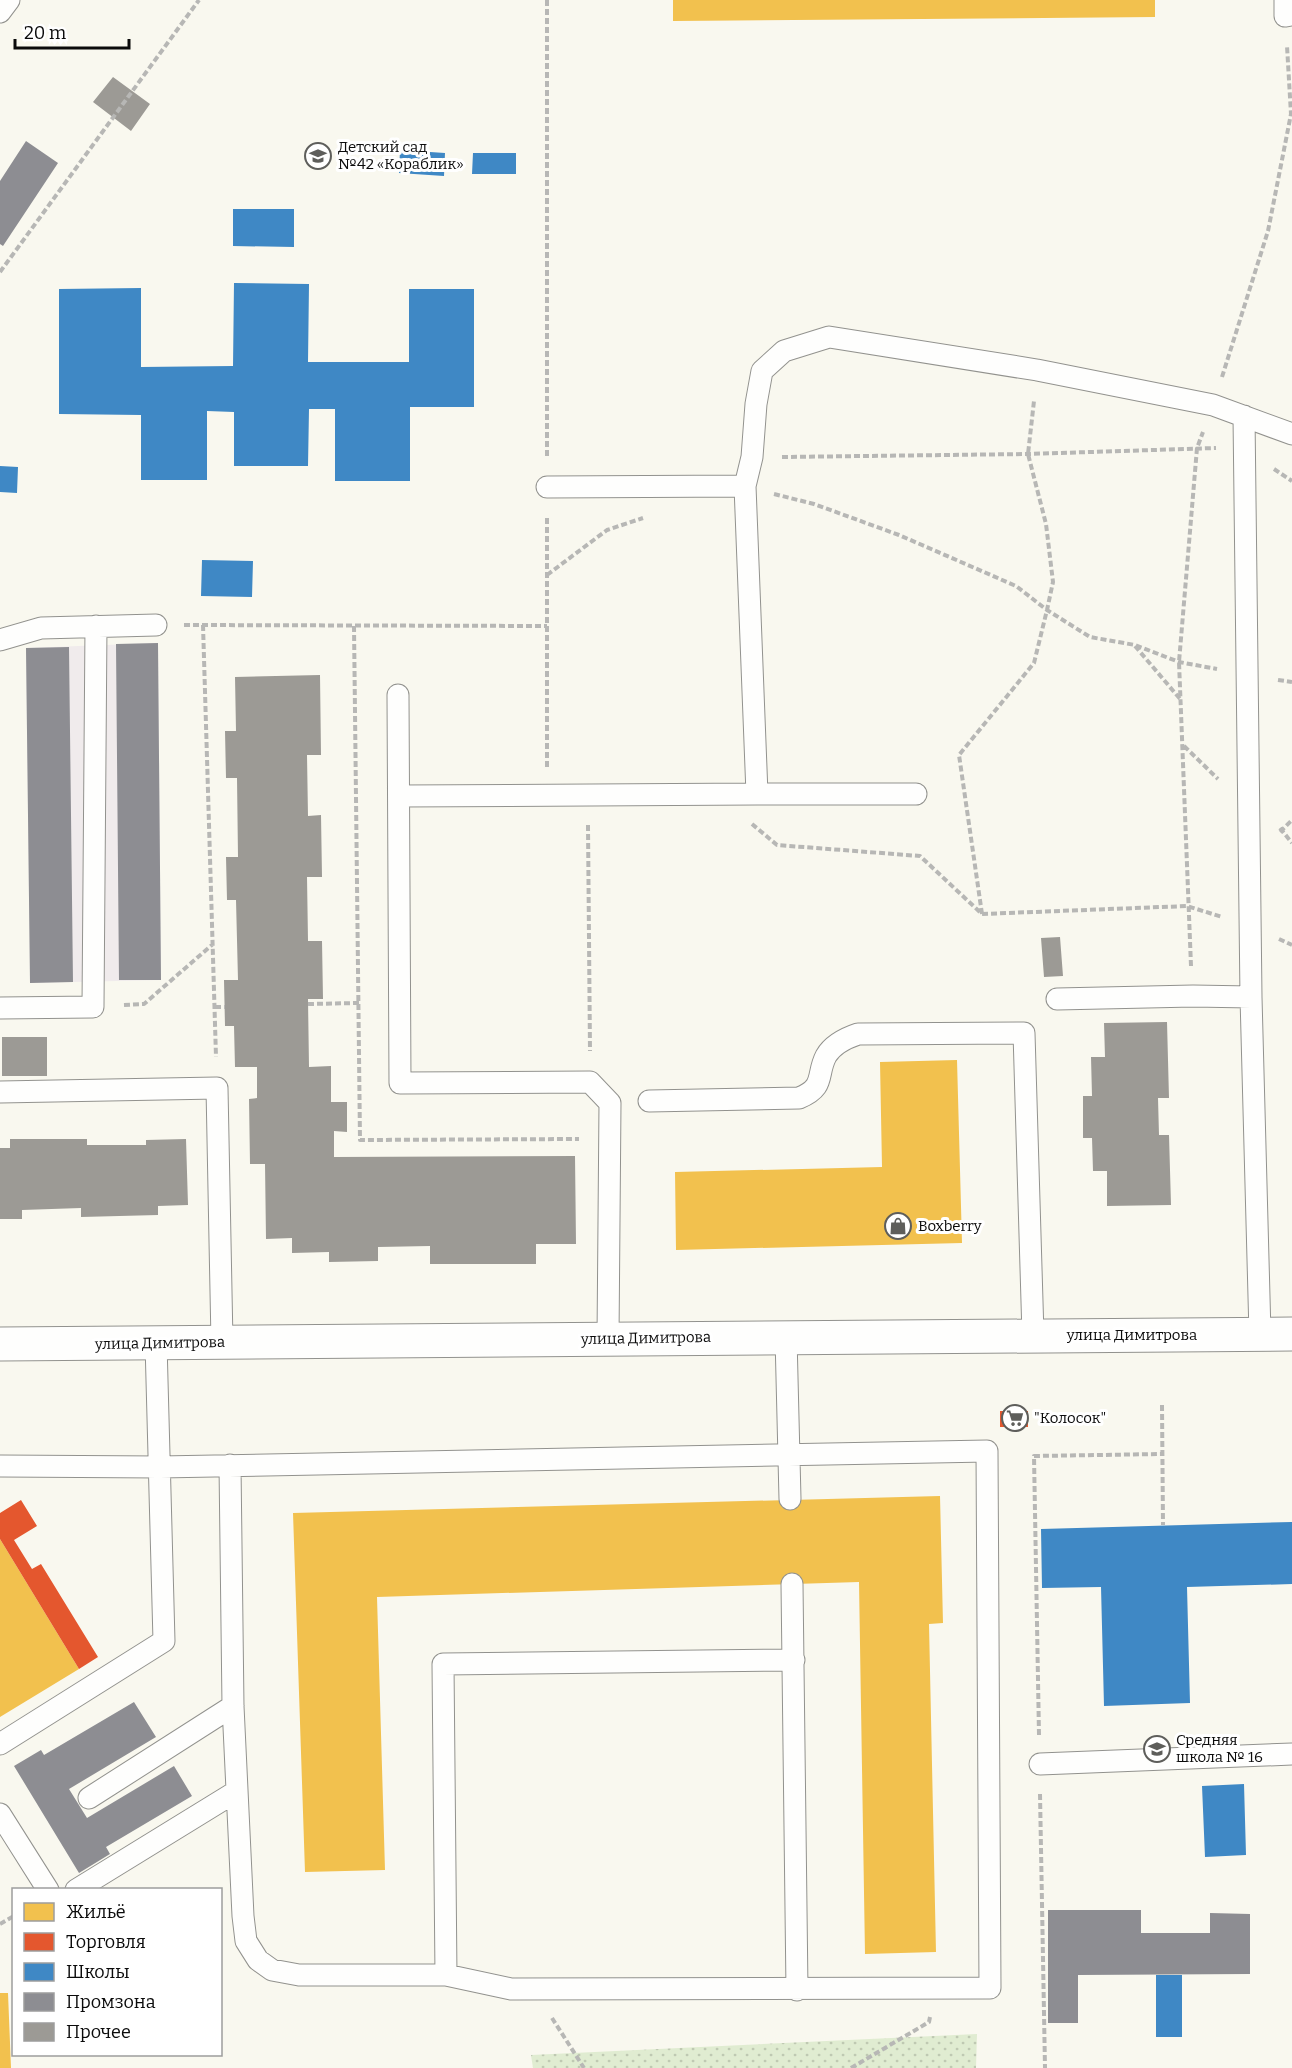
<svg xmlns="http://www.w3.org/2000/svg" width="1292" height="2068" viewBox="0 0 1292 2068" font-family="Bitter,serif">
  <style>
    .industrial { fill: #f0ebec }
    .grass { fill: url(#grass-dots) }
    .homes { fill: #f2c14e }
    .shops { fill: #e4572e }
    .schools { fill: #3f88c5 }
    .industry { fill: #8d8d92 }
    .building { fill: #9c9a95 }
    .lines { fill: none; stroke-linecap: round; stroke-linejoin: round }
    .service-casing { stroke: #92928e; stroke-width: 23 }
    .tertiary-casing { stroke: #92928e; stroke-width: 35 }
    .path { stroke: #b7b7b5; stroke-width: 4; stroke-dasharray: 6 3; stroke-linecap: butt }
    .service { stroke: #fefefd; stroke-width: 21 }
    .tertiary { stroke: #fefefd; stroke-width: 33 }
    .labels { text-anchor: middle; stroke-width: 6; stroke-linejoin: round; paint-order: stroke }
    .poi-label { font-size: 15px; fill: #0b0b0b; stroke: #fff; text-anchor: start }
    .street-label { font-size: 15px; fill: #0b0b0b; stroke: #fff }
  </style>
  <defs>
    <pattern id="grass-dots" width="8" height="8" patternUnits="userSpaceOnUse" patternTransform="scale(1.5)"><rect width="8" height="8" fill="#e0ecd1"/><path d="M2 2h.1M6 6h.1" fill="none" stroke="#bfc9b2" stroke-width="1.8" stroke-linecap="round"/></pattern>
  </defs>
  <rect width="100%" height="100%" fill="#f9f8ef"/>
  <path class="industrial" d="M158,643L161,980L30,983L26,648Z"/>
  <path class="grass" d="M977,2034L976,2068H533L531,2055Z"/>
  <path class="homes" d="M673,0H1155V17L673,21Z
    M957,1060L962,1243L676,1250L675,1172L882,1167L880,1062Z
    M940,1496L943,1623L929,1624L936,1952L865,1954L859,1582L377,1597L385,1870L305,1872L293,1513Z
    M0,1539L79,1669L0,1717Z
    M0,1993H8L11,2068H0Z"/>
  <path class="shops" d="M1000,1411H1028V1427H1000Z
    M21,1500L37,1526L14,1540L32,1569L41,1564L98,1657L79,1669L0,1539V1513Z"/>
  <path class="schools" d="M400,150L445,153L444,176L399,173Z
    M473,153H516V174H472Z
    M233,209H294V247L233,246Z
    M234,283L309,284L308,362H409V289H474V407H410V481H335V409H309L308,466H234V412L207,411V480H141V415L59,414V289L141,288V367L233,366Z
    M0,466L18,467L17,493L0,492Z
    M202,560L253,561L252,597L201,596Z
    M1292,1522V1584L1187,1587L1190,1703L1104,1706L1101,1587L1042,1588L1041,1529Z
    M1244,1784L1246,1855L1205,1857L1202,1786Z
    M1156,1975H1182V2037H1156Z"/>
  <path class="industry" d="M26,141L58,163L3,246L0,244V181Z
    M158,643L161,980H119L116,644Z
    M69,647L73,982L30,983L26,648Z
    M134,1702L156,1737L69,1789L87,1818L174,1766L192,1796L106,1847L110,1854L79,1873L14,1766L41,1750L44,1755Z
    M1048,1910H1141V1933H1210V1913L1250,1914V1974L1078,1975V2023H1048Z"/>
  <path class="building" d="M113,77L150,104L131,131L93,102Z
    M320,675L321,755H307L308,816L321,815L322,877H307L308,941H322L323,999H308L309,1067L331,1066V1102H347V1132L334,1131V1157L575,1156L576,1244H536V1264H430V1246L378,1247V1261L329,1262V1252L292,1253V1238L266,1239L265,1164H250L249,1099L257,1098V1067H235L234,1026H225L224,980H238L236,900H227L226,857H238L237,778H226L225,731H236L235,677Z
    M1060,937L1063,976L1044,977L1041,938Z
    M1167,1022L1169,1098H1158L1159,1135H1169L1171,1205L1107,1206V1171H1093L1092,1138H1083V1096H1092L1091,1057H1105L1104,1023Z
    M2,1037H47V1076H2Z
    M10,1139H87V1145H146V1140L186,1139L188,1205L158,1206V1215L81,1217V1208L22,1210V1219H0V1148H10Z"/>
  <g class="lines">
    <defs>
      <path id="service" d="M1285,0V16L1292,15
        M0,12L9,0
        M1244,416L1251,997
        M547,487L745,486
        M0,640L41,628L156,625
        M398,695L400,1083L590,1082L610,1103L608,1339
        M757,794H916
        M400,796L757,794L745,486L752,457L756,404L762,371L784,351L829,337L1037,370L1213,405L1292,434
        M1057,999L1193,996L1251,997L1260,1334
        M0,1008L93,1007L96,626
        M0,1092L217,1088L222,1342
        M649,1101L799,1098C826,1087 816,1075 826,1056C833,1044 846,1038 858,1034L1024,1033L1033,1335
        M786,1337L790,1499
        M0,1466L160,1467L987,1451L990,1988L511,1989L446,1975H299L272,1970L258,1960L246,1941L243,1916L233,1706L230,1465
        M792,1584L797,1990
        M0,1744L164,1641L156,1343
        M1040,1764L1292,1754
        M89,1798L233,1706
        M0,1814L48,1890
        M76,1890L237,1791
        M446,1975L443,1664L794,1660"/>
      <path id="tertiary" d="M0,1344L1292,1334"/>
    </defs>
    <use href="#service" class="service-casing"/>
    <use href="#tertiary" class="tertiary-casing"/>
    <path class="path" d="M547,0V458
      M0,272L199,0
      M1222,377L1268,231L1291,114L1287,46
      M782,457L1028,454L1216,448
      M1274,469L1292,481
      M774,494L814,504L899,535L1016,586L1047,610L1090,637L1135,645L1179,662L1217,669
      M547,575L607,530L643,518
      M184,625L547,626
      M203,625L216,1057
      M354,626L360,1140L579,1139
      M1135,646L1181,700
      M1278,680L1292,682
      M1184,746L1218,779
      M547,767V517
      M752,824L777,845L920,856L982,914L1187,906L1222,917
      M588,825L590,1051
      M1280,828L1292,843
      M1280,832L1292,820
      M982,914L959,755L1034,663L1047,610L1053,582L1046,524L1028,454L1034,401
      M1279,939L1292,945
      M1191,966L1179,662L1197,448L1203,432
      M308,1004L359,1003
      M124,1005L144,1004L213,944
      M215,1007H225
      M1162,1405L1163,1525
      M1039,1735L1034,1456L1162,1454
      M1040,1794L1045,2068
      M0,1924L14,1916
      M552,2018L584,2068
      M851,2068L929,2022L930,2017"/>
    <use href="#service" class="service"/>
    <use href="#tertiary" class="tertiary"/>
  </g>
  <defs>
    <symbol id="school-ring" viewBox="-11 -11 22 22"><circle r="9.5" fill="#fff" stroke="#5e5e5b" stroke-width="1.5"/><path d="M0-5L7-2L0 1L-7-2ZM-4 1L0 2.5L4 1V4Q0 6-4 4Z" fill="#5e5e5b"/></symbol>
    <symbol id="shop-ring" viewBox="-11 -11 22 22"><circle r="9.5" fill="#fff" stroke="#5e5e5b" stroke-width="1.5"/><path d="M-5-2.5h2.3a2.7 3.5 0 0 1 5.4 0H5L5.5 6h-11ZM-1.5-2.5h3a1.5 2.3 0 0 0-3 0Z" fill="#5e5e5b"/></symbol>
    <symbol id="supermarket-ring" viewBox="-11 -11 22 22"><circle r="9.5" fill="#fff" stroke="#5e5e5b" stroke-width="1.5"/><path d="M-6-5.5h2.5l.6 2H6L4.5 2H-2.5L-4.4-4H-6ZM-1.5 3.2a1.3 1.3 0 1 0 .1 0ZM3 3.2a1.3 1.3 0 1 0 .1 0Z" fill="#5e5e5b"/></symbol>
  </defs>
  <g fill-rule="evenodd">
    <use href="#school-ring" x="303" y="141" width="30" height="30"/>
    <use href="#shop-ring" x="883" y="1211" width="30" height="30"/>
    <use href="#supermarket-ring" x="1000" y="1403" width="30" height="30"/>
    <use href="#school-ring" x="1142" y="1734" width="30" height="30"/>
  </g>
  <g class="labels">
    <g class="poi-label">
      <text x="338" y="152">Детский сад<tspan x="338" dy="17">№42 «Кораблик»</tspan></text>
      <text x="918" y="1231">Boxberry</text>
      <text x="1034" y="1423">"Колосок"</text>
      <text x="1176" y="1745">Средняя<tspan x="1176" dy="17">школа № 16</tspan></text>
    </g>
    <g class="street-label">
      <text x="1132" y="1340">улица Димитрова</text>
      <text transform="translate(646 1338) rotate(-1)" y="5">улица Димитрова</text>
      <text transform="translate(160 1343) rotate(-1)" y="5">улица Димитрова</text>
    </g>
  </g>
  <rect x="12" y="1888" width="210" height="168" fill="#ffffff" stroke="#9d9d9d" stroke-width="1.5"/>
  <rect x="24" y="1903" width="30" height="18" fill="#f2c14e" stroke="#9d9d9d" stroke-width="1.5"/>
  <text x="66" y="1918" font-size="18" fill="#0b0b0b">Жильё</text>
  <rect x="24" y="1933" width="30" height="18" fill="#e4572e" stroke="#9d9d9d" stroke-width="1.5"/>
  <text x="66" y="1948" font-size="18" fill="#0b0b0b">Торговля</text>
  <rect x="24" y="1963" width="30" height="18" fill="#3f88c5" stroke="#9d9d9d" stroke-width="1.5"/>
  <text x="66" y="1978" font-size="18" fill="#0b0b0b">Школы</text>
  <rect x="24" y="1993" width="30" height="18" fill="#8d8d92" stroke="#9d9d9d" stroke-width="1.5"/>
  <text x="66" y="2008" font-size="18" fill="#0b0b0b">Промзона</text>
  <rect x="24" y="2023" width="30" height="18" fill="#9c9a95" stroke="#9d9d9d" stroke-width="1.5"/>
  <text x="66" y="2038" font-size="18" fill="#0b0b0b">Прочее</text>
  <path d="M15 39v9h114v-9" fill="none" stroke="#0b0b0b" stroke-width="3"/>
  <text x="24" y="39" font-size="18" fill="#0b0b0b" stroke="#ffffff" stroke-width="4.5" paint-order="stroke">20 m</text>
</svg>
